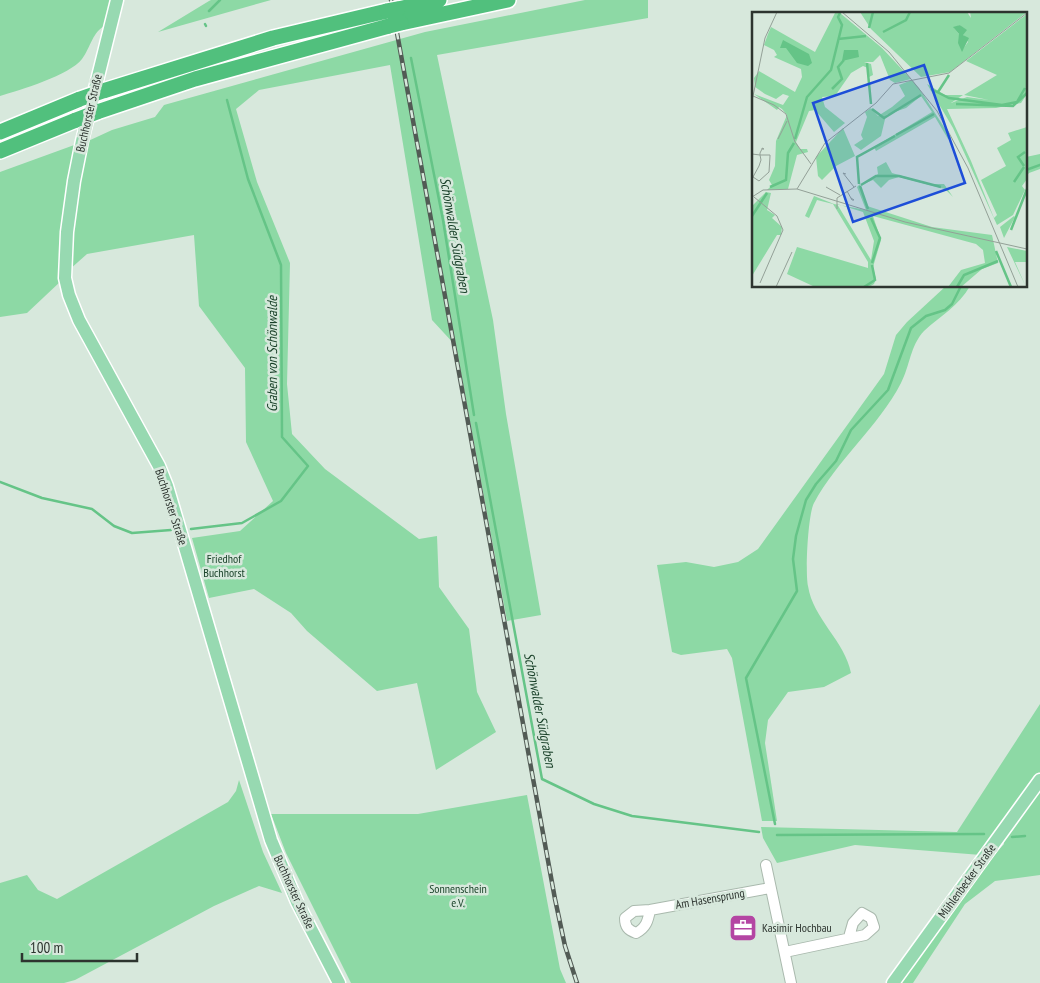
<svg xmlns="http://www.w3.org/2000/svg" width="1040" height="983" viewBox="0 0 1040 983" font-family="'PT Sans Narrow',sans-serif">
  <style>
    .green { fill: #8dd9a5 }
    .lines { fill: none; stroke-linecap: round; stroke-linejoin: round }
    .stream { stroke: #65c487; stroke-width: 2.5 }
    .minor-casing { stroke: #a9b9ad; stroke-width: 12 }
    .major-casing { stroke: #fff; stroke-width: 15 }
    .highway-casing { stroke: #fff; stroke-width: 18 }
    .minor { stroke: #fff; stroke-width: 10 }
    .major { stroke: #97d9b1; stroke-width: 12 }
    .highway { stroke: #51c07d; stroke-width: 15 }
    .rail-casing { stroke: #525b55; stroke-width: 4.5 }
    .rail { stroke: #d7e8dc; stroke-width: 2.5; stroke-dasharray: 8; stroke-linecap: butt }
    .highway-bridge-casing { stroke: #fff; stroke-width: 18; stroke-linecap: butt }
    .highway-bridge { stroke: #51c07d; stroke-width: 15 }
    .labels { text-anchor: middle; stroke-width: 5; stroke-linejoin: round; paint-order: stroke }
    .street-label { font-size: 12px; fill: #2d342f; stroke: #d7e8dc }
    .park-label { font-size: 12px; fill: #1b432a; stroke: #d7e8dc }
    .poi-label { font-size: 12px; fill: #2d342f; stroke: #d7e8dc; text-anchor: start }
    .water-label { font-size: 14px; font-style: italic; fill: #163e26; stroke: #d7e8dc }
    .inset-river { fill: none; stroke: #65c487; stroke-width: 2.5 }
    .inset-road { fill: none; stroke: #93a097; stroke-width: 1 }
    .view { fill: #1d4ed8; fill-opacity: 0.15; stroke: #1d4ed8; stroke-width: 2.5 }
    .inset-edge { fill: none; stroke: #2d342f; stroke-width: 2.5 }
  </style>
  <rect width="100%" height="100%" fill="#d7e8dc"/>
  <path class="green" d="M0,0H113L106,25C92,32 91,47 82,59C70,75 20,90 0,96Z
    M211,0H271L158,32L209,1Z
    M585,0H648V18L437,55L493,320L506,414L541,615L507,621L456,346L432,320L390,65L259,90L236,109L257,182L290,263L287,384L292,434L325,469L419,539L437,536L439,587L469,629L477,692L496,732L436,770L417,683L377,691L307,631L291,613L254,589L209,598L192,538L240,531L273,501L246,442L245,368L199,306L194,235L87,254L69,270L72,227L86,142L112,130L155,117L164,105L425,32Z
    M77,144L61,281L27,313L0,317V172Z
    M1040,154V169L1029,173L1026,177V157Z
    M946,286H970C959,306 940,316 924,331C910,346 910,366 901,383C879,426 837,460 814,503C808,514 805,572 808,586C813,619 845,641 851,673L824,687L788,692L768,720L765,743L777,821H762L732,658L727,649L681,655L672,652L657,565L686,562L714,567L738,562L758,549L884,374L896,335L907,322Z
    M1040,704V875L995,881L965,904L913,983H898L968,885L1004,844L999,831L981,855L855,845L777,863L763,838L761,827L957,832Z
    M239,780L263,852L282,893L259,886L214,906L75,980L64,983H0V883L27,875L38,890L57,899L228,802L236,791Z
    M527,795L560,969L566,983H351L286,853L271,814H418Z"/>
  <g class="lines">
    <path class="stream" d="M209,11L220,0
      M205,24L206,26
      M411,58L443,220L474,415
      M1026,170L1040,165
      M476,423L542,779L594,804L632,816L759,832
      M0,482L42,498L92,509L114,526L132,533L171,530
      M191,529L242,523L281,501L308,466L282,437L281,265L248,179L227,100
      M775,824L746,678L797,591L793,559L796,536L806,500L816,484L836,461L851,430L888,390L911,328L926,316L945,310L952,304L961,286
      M777,835L984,834
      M1012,837L1025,836"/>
    <defs>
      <path id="minor" d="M766,865L791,983
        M650,910C648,921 646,928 636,933C628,930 625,927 625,918L634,911L650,910L770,888
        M785,952L865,935L874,927L871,918L862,913L853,923L849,937"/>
      <path id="major" d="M117,0L82,141L74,181L67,232L65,278L69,295L79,320L159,466L167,486L271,840L297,902L339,983
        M893,983L1040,780"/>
      <path id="highway" d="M398,9L439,0
        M401,23L508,0
        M103,91L273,38L387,11
        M97,112L195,79L389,26
        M0,132L80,99
        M0,151L76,120"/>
    </defs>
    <use href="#minor" class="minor-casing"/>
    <use href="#major" class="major-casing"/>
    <use href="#highway" class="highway-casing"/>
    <use href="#minor" class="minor"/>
    <use href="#major" class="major"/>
    <use href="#highway" class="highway"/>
    <defs>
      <path id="rail" d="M391,0L555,899L565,946L577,983"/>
    </defs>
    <use href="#rail" class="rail-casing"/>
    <use href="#rail" class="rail"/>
    <defs>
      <path id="highway-bridge" d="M387,11L398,9
        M389,26L401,23
        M80,99L103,91
        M76,120L97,112"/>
    </defs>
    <use href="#highway-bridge" class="highway-bridge-casing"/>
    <use href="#highway-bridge" class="highway-bridge"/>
  </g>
  <defs>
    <symbol id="office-square" viewBox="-11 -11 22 22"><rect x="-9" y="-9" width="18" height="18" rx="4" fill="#b445a3" stroke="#d7e8dc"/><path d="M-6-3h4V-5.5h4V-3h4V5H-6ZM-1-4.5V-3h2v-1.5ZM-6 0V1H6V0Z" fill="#fff"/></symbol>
  </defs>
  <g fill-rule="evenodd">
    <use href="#office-square" x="727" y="912" width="32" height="32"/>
  </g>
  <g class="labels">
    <g class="street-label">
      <text transform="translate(89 113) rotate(-77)" y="4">Buchhorster Straße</text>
      <text transform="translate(171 507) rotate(72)" y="4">Buchhorster Straße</text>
      <text transform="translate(967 881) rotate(-54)" y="4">Mühlenbecker Straße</text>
      <text transform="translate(294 892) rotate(65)" y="4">Buchhorster Straße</text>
      <text transform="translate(710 899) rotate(-10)" y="4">Am Hasensprung</text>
    </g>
    <g class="park-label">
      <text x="224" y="563">Friedhof<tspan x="224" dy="14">Buchhorst</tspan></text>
      <text x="458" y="893">Sonnenschein<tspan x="458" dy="14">e.V.</tspan></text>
    </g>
    <g class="poi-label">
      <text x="762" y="932">Kasimir Hochbau</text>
    </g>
    <g class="water-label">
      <text transform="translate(455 235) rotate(80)" y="5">Schönwalder Südgraben</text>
      <text transform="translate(272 354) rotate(-90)" y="5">Graben von Schönwalde</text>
      <text transform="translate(540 710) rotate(79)" y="5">Schönwalder Südgraben</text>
    </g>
  </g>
  <g transform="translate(752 12)">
    <rect width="275" height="275" fill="#d7e8dc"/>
    <path d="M108,0H215L219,6L218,0H275L198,60L169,65L119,17ZM208,13L214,18L210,21L216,30L211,37L207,22L202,16ZM83,1H88L130,36L159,67L143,71L138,68L128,43L121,50H112L119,52L121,63L117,65L116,56L111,54L99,61L83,84L70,85L73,95L93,111L82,120L63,98L57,99L44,130L48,137H55L56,140L45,143L36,177L15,178L20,173L17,168L23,154L24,129L35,103L30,97L27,95L25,98L2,82L31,93L37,84L31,82L24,87L13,82L3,75L2,66L7,59L43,80L50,65L49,57L22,45L25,43L22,38L12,33L16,22L19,15L63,40ZM275,2V82L269,91L244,96L195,97L219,149L242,206L245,203L229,168L254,154L245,136L259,128L256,121L275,115V167L270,174L273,178L261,203L245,213L201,116L175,72L193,83H211L199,91L215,85L237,88L212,83L245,63L214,49ZM160,68L167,76L199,126L196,127L183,105L124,139L122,135L180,100L169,84L154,96L134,103L129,124L109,138L102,133L111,127L109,123L115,105L113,100L119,96L126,104L140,95L153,84L147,73ZM91,116L103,144L84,154L70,168L66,164L64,145ZM134,150L140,161L178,172H192L201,185L193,177L147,165L137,168L129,176L121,168L109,173L126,162L125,155ZM108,172L115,194L180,215L240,223L246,251L230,257L209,275H196L209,258L233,251L231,238L224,232L121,204L129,228L121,255L124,267L122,272L117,275H63L35,262L45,235L116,256V250L81,192L65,188L57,206L53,204L62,184L82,192L114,198L105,175ZM85,192L111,200L122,229L119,248ZM14,180L19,181L15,198L23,203L20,206L30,215L29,223H25L0,264V194ZM262,204L263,205L252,226L248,215ZM255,235L275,239V250H263L274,275Z" fill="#8dd9a5" fill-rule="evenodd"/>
    <path d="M208,13L215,18L211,23L217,26L210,40L206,31L207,22L201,15ZM31,28L57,42L60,51L56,54L45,51L34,36H28ZM92,38H106L107,45L90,49Z" fill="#65c487"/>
    <path class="inset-river" d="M117,16L121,0M131,20L154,8L158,0M86,27L114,24M115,51L119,92M80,77L90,67L86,55L92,48M179,77L197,86L250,93L265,90L273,76M186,80L197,63M204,92L261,94L275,81M120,97L132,106L169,83M144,123L182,102M43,127L55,85L79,58L90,13L86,5L88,1M272,154L266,145L273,140M262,170L272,155M107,172L105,145L143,124M109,173L124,164H147L189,175M108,174L116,197M18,175L34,168L36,141L42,131M0,204L15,181M119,206L128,226L120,251M259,218L275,177M244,239L259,275M112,275L123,268L120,253M205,275L212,263L246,249"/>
    <path class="inset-road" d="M90,0L137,40L185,99L216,156L266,275M1,84L22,93L34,102L43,130L59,152M0,89L13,26L25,0M26,127L35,109M0,142L8,143H18V144L17,160L7,169L1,165L7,154L9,148L8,143V141L10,137H12L10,136V137M94,162L91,161L102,175M74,175L88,183M45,177L153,210L275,237M95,179L100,188H102L99,186M0,185L11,178L45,177L73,131L124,91L141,72L197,61L275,1M2,185L25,204L31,218L8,271M85,197V186L104,174M24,275L40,240"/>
    <path class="view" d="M172,53L213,171L101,210L61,91Z"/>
    <rect width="275" height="275" class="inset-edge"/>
  </g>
  <path d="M22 953v8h115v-8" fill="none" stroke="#2d342f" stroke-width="2.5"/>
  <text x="30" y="953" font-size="15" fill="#2d342f" stroke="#d7e8dc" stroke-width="4" paint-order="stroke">100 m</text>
</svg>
